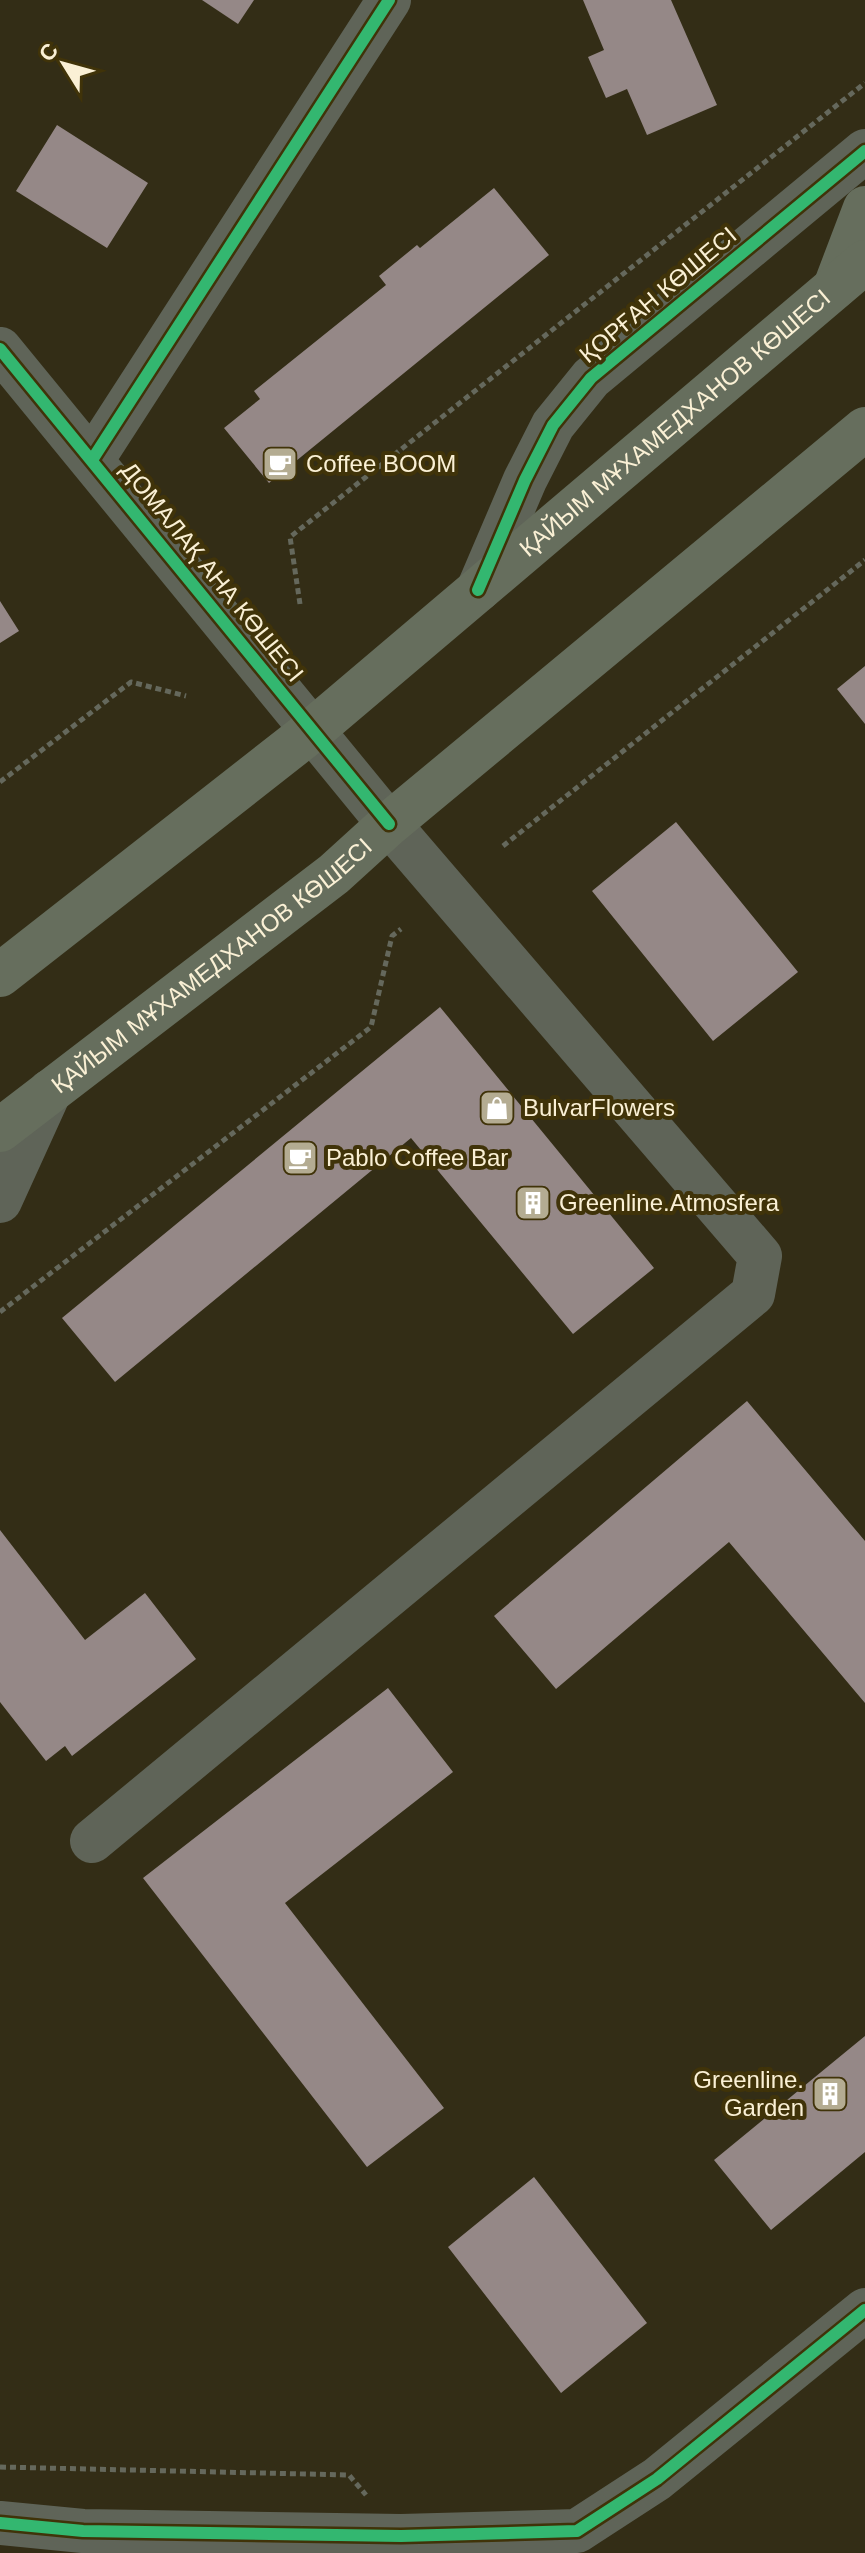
<svg xmlns="http://www.w3.org/2000/svg" width="865" height="2553" viewBox="0 0 865 2553" font-family="Arial,sans-serif">
  <style>
    .building { fill: #958887 }
    .lines { fill: none; stroke-linecap: round; stroke-linejoin: round }
    .path { stroke: #65685c; stroke-width: 5; stroke-dasharray: 6 4; stroke-linecap: butt }
    .minor { stroke: #5f6458; stroke-width: 44 }
    .major { stroke: #666e5d; stroke-width: 44 }
    .cycleway-casing { stroke: #403309; stroke-width: 17 }
    .cycleway { stroke: #33b770; stroke-width: 12 }
    .labels { text-anchor: middle; stroke-width: 8; stroke-linejoin: round; paint-order: stroke }
    .street-label { font-size: 24px; fill: #faf0d5; stroke: #403309 }
    .poi-label { font-size: 24px; fill: #faf0d5; stroke: #403309; text-anchor: start }
  </style>
  <rect width="100%" height="100%" fill="#332d16"/>
  <path class="building" d="M202,0H254L238,24Z
    M583,0H671L717,105L647,135L627,89L606,98L588,57L604,50Z
    M57,125L148,183L107,248L16,191Z
    M494,188L549,255L269,483L224,428L260,399L254,391L386,285L379,276L417,245L420,248Z
    M0,601L19,631L0,643Z
    M865,666V724L837,689Z
    M676,822L798,972L713,1041L592,891Z
    M440,1007L654,1268L573,1334L411,1138L115,1382L62,1318Z
    M747,1401L865,1541V1703L729,1542L556,1689L494,1616Z
    M0,1530L85,1640L145,1593L196,1659L72,1756L65,1746L46,1761L0,1702Z
    M388,1688L453,1772L285,1903L444,2108L367,2167L143,1878Z
    M865,2036V2152L771,2230L714,2160Z
    M534,2177L647,2323L561,2393L448,2247Z"/>
  <g class="lines">
    <path class="path" d="M300,604L290,537L865,83
      M0,782L131,682L186,696
      M503,846L865,560
      M0,1312L371,1027L392,936L401,929
      M0,2467L349,2475L366,2495"/>
    <path class="minor" d="M0,349L389,824L760,1256L753,1294L92,1841
      M92,460L389,0
      M478,590L525,480L553,425L591,378L865,151
      M0,1201L50,1091
      M0,2523L83,2531L401,2536L577,2531L657,2479L865,2310"/>
    <g class="major">
      <path d="M835,287L865,208"/>
      <path id="s1" d="M0,975L314,729L865,262"/>
      <path id="s2" d="M0,1130L334,874L389,824L865,429"/>
    </g>
    <defs>
      <path id="cycleway" d="M0,349L389,824
        M92,460L389,0
        M478,590L525,480L553,425L591,378L865,151
        M0,2523L83,2531L401,2536L577,2531L657,2479L865,2310"/>
    </defs>
    <use href="#cycleway" class="cycleway-casing"/>
    <use href="#cycleway" class="cycleway"/>
  </g>
  <defs>
    <symbol id="cafe-square" viewBox="-11 -11 22 22"><rect x="-9" y="-9" width="18" height="18" rx="4" fill="#b4ac92" stroke="#403309"/><path d="M-5.5-4.5H6V0H3Q3 3.5 0 3.5H-2.5Q-5.5 3.5-5.5 0ZM3-3.2v2h1.7v-2ZM-6 4.5H4V6H-6Z" fill="#fff"/></symbol>
    <symbol id="shop-square" viewBox="-11 -11 22 22"><rect x="-9" y="-9" width="18" height="18" rx="4" fill="#b4ac92" stroke="#403309"/><path d="M-5-2.5h2.3a2.7 3.5 0 0 1 5.4 0H5L5.5 6h-11ZM-1.5-2.5h3a1.5 2.3 0 0 0-3 0Z" fill="#fff"/></symbol>
    <symbol id="building-square" viewBox="-11 -11 22 22"><rect x="-9" y="-9" width="18" height="18" rx="4" fill="#b4ac92" stroke="#403309"/><path d="M-4-6H4V6H1V3H-1V6H-4ZM-2.5-4.3h1.7v1.8h-1.7ZM.8-4.3h1.7v1.8H.8ZM-2.5-1h1.7V.8h-1.7ZM.8-1h1.7V.8H.8Z" fill="#fff"/></symbol>
  </defs>
  <g fill-rule="evenodd">
    <use href="#cafe-square" x="260" y="444" width="40" height="40"/>
    <use href="#shop-square" x="477" y="1088" width="40" height="40"/>
    <use href="#cafe-square" x="280" y="1138" width="40" height="40"/>
    <use href="#building-square" x="513" y="1183" width="40" height="40"/>
    <use href="#building-square" x="810" y="2074" width="40" height="40"/>
  </g>
  <g class="labels">
    <g class="street-label">
      <text transform="translate(658 295) rotate(-40)" y="8">ҚОРҒАН КӨШЕСІ</text>
      <text dy="8" stroke="none"><textPath href="#s1" startOffset="872">ҚАЙЫМ МҰХАМЕДХАНОВ КӨШЕСІ</textPath></text>
      <text transform="translate(212 572) rotate(51)" y="8">ДОМАЛАҚ АНА КӨШЕСІ</text>
      <text dy="8" stroke="none"><textPath href="#s2" startOffset="268">ҚАЙЫМ МҰХАМЕДХАНОВ КӨШЕСІ</textPath></text>
    </g>
    <g class="poi-label">
      <text x="306" y="472">Coffee BOOM</text>
      <text x="523" y="1116">BulvarFlowers</text>
      <text x="326" y="1166">Pablo Coffee Bar</text>
      <text x="559" y="1211">Greenline.Atmosfera</text>
      <text x="804" y="2088" text-anchor="end">Greenline.<tspan x="804" dy="28">Garden</tspan></text>
    </g>
  </g>
  <g transform="translate(64 64) rotate(307)" stroke="#403309" stroke-width="6" paint-order="stroke">
  <path d="M0-6L14 30L0 20L-14 30Z" fill="#faf0d5"/>
  <text y="-12" font-size="22" font-weight="bold" text-anchor="middle" fill="#faf0d5">С</text>
  </g>
</svg>
